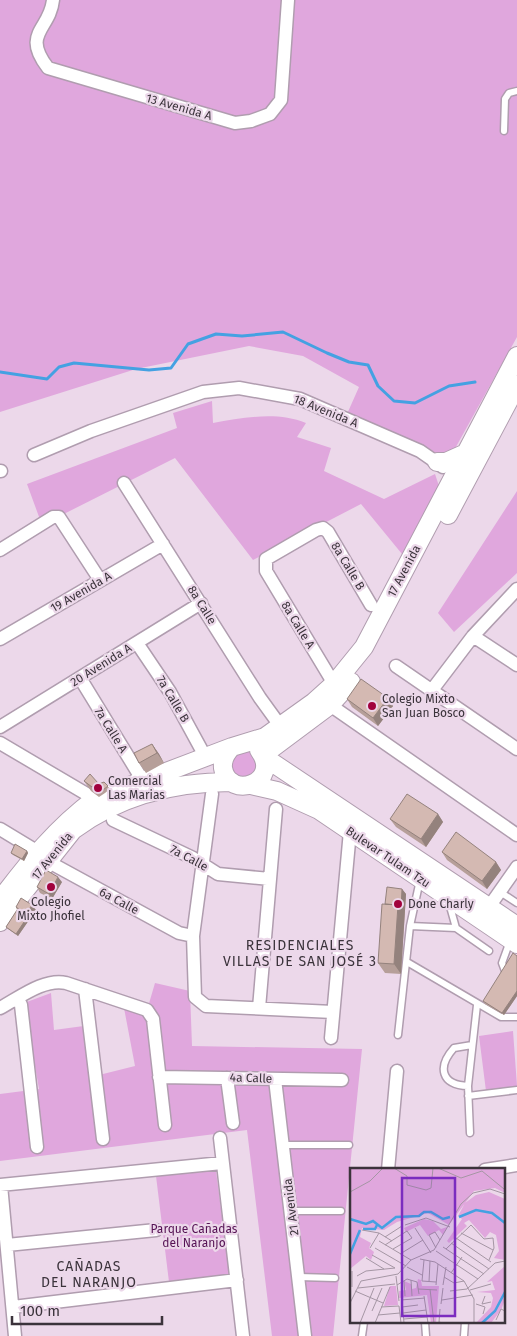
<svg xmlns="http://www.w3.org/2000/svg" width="517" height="1336" viewBox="0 0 517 1336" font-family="'Fira Sans',sans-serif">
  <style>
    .green { fill: #e0a7dd }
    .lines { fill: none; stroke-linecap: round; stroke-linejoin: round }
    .stream { stroke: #44a1e2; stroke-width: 3 }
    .lane-casing { stroke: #b09daf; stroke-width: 9 }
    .street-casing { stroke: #b09daf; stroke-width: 15 }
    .secondary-casing { stroke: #b09daf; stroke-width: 20 }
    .lane { stroke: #fff; stroke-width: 6 }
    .street { stroke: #fff; stroke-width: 12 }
    .secondary { stroke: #fff; stroke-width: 18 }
    .wall { fill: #b69f99 }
    .shaded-wall { fill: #94827d }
    .building { fill: #d4b9b2; stroke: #94827d }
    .poi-dot { fill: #a1023d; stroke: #ecd8ea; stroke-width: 2 }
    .labels { text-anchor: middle; stroke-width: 4.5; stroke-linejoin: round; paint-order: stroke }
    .street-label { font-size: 12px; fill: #3b333b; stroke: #ecd8ea }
    .poi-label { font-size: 12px; fill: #3b333b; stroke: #ecd8ea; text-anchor: start }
    .park-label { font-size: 12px; fill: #551254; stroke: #ecd8ea }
    .neighbourhood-label { font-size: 14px; letter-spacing: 1px; fill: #3b333b; stroke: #ecd8ea }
    .inset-river { fill: none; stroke: #44a1e2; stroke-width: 2.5 }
    .inset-road { fill: none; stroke: #a596a4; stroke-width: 1 }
    .view { fill: #7b2cbf; fill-opacity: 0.15; stroke: #7b2cbf; stroke-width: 2.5 }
    .inset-edge { fill: none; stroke: #3b333b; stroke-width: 2.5 }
  </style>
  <rect width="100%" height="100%" fill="#ecd8ea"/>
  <path class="green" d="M0,0H517V337L452,454L442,455L433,452L347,414L359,387L303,356L249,346L136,369L0,412Z
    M212,401L213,423C243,418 276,411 306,423L297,437L331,448L324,471L384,499L435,474L439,486L402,554L361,504L253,560L175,458L42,525L27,484L177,428L173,413Z
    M517,491V573L454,632L438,613Z
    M230 765a14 14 0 1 1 28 0a14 14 0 1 1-28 0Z
    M155,983L190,991L192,1046L362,1049L333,1336H272L247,1130L0,1161V1094L39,1089L24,1003L51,993L54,1030L91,1025L95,1076L135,1066L124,1008L145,1017Z
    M513,1031L517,1086L486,1091L479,1036Z
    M216,1171L230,1276L169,1282L156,1176Z"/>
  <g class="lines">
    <path class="stream" d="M0,372L47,379L59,367L74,363L149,370L171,368L188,344L216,334L242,336L283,332L327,353L349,362L368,365L378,386L394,401L415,403L449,386L475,382"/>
    <defs>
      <path id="lane" d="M504,131L505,99L509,93L517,91
        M500,892L517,903
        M449,903L456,928
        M410,926L456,928L489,951
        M407,962L501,1017H517
        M505,971L502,963L510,941
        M398,1035L410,926L420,880
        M468,1086C441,1085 437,1067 454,1048L472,1045
        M468,1096L517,1090
        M470,1133L468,1086L477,1005
        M283,1145H349
        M292,1211H341
        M299,1277L335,1278
        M425,1322L426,1336
        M362,1336L364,1322
        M464,1336L465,1322"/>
      <path id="street" d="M53,0C50,30 21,33 48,68L235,123L251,121L270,114L281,100L288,0
        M34,455L91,431L203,392L239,388L300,399L420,451L443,467
        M0,471H1
        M124,483L260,698L281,727
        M0,550L53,517H59L100,580
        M473,636L517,665
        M0,639L163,544
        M137,643L170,692L206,758
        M396,666L517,749
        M80,678L143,781
        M334,684L266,571V559L316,530L323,528L328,532L371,605
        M432,690L473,636L517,589
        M330,705L517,835
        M0,727L201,603
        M0,743L95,799
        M212,794L193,936L195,997L206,1006L333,1012
        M113,820L193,858L218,874L270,879
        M0,829L38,852
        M47,861L179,933L193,936
        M484,914L517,867
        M85,989L103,1139
        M18,999L21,1005L37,1147
        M0,1008C19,998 44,978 66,983L147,1010L153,1019L165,1125
        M259,1008L276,809
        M331,1038L350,831
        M159,1077L342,1080
        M227,1078L233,1123
        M275,1079L305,1336
        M220,1138L243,1336
        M388,1170L397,1071
        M485,1170L517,1165
        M0,1185L222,1163
        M1,1185L15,1336
        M7,1245L156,1230
        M13,1307L237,1280"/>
      <path id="secondary" d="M437,462H446L466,453
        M448,515L517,385
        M232,747C226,753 222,759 223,768C229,802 283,782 259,750
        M263,755L330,705L351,682
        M264,757L517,926
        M251,785L277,791L319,810L517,944
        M0,900C28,863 57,827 95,799L232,747L265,737L314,702L334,684L364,647L517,356
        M0,922L73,830C120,795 173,782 232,782"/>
    </defs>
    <use href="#lane" class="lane-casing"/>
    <use href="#street" class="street-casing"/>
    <use href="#secondary" class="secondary-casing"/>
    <use href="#lane" class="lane"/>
    <use href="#street" class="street"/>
    <use href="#secondary" class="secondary"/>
  </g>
  <path class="wall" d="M388,698L393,706L378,726L352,707L347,699Z
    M152,744L159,754L164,763L146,773L139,763Z
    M84,781L98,783L105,793L99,797L91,791Z
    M104,782L110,789L105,793L99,784Z
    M438,814L443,822L426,847L396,827L390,819Z
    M27,851L28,853L24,861L13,855L11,853Z
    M442,852L496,862L501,870L487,889L447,860Z
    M62,882L52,899L40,893L37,887Z
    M402,889L406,894L401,974L385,973L378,963L385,904Z
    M32,905L36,910L18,936L8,929L6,927L17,910L16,907Z
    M517,956V996L504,1015L485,1004L483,1001Z"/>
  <path class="shaded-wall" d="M388,698L393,706L378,726L373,718Z
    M152,744L159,754L164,763L157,753Z
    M438,814L443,822L426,847L421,839Z
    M27,851L28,853L24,861L22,859Z
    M496,862L501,870L487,889L482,881Z
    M58,877L62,882L52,899L49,894Z
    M402,889L406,894L401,974L394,964L398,905Z
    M32,905L36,910L18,936L16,934L28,916L26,914Z
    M517,991V996L504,1015L502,1013Z"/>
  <path class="building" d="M361,679L388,698L373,718L347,699Z
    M152,744L157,753L139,763L134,753Z
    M90,774L98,783L92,787L84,781Z
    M104,782L108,786L103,790L99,784Z
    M407,794L438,814L421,839L390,819Z
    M456,832L496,862L482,881L442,852Z
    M15,844L27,851L22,859L11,853Z
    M46,870L58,877L49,894L37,887Z
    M387,887L402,889L401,910L398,905L385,904Z
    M21,898L32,905L26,914L16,907Z
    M382,904L398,905L394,964L378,963Z
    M17,910L28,916L16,934L6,927Z
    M513,953L517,956V991L502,1013L483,1001Z"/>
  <g class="poi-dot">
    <circle cx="372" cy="706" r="5"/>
    <circle cx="98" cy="788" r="5"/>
    <circle cx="51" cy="887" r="5"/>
    <circle cx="398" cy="904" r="5"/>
  </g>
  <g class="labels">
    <g class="street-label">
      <text transform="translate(179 107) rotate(16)" y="4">13 Avenida A</text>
      <text transform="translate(326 411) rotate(22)" y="4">18 Avenida A</text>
      <text transform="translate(348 566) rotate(59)" y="4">8a Calle B</text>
      <text transform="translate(404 571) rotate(-62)" y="4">17 Avenida</text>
      <text transform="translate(81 592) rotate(-30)" y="4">19 Avenida A</text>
      <text transform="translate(202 605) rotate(58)" y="4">8a Calle</text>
      <text transform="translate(298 625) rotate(59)" y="4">8a Calle A</text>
      <text transform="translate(101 665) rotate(-32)" y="4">20 Avenida A</text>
      <text transform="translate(173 699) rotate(59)" y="4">7a Calle B</text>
      <text transform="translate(111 730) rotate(58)" y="4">7a Calle A</text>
      <text transform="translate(52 856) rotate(-51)" y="4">17 Avenida</text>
      <text transform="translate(388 857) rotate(34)" y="4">Bulevar Tulam Tzu</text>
      <text transform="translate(189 858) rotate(28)" y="4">7a Calle</text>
      <text transform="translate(119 901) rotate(28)" y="4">6a Calle</text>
      <text transform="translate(251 1078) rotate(2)" y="4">4a Calle</text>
      <text transform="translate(291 1207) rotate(-97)" y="4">21 Avenida</text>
    </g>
    <g class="poi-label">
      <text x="382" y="703">Colegio Mixto<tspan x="382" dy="14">San Juan Bosco</tspan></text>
      <text x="108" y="785">Comercial<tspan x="108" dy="14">Las Marias</tspan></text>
      <text x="51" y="906" text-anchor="middle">Colegio<tspan x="51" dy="14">Mixto Jhofiel</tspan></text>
      <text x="408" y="908">Done Charly</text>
    </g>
    <g class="park-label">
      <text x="194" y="1233">Parque Cañadas<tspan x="194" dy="14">del Naranjo</tspan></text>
    </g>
    <g class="neighbourhood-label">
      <text x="300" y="950">RESIDENCIALES<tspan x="300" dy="16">VILLAS DE SAN JOSÉ 3</tspan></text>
      <text x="89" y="1271">CAÑADAS<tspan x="89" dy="16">DEL NARANJO</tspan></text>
    </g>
  </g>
  <g transform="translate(350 1168)">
    <rect width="155" height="155" fill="#ecd8ea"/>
    <path d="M0,0H155V25L145,20L124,23L99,57L78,45L47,54L34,62L12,60L10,69L21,75L19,80L24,84L21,92L16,88L0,101ZM139,24L155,31V92L144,90L149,83L146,67L140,64L135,70L119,52L114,55L117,58L99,75L97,73L112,51L108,48L115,35L126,27ZM74,51L83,53L91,61L97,59L93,67L89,62L78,68L70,57L56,64L54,60ZM155,98V132L151,142L141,155H126L141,139L143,130L141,125L127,124L145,122L142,113L137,114ZM68,111L71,112L72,118H89L86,155H81L77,127L49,130V123L56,122L54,113L61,116L62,121L66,120ZM40,118H46L48,137L34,138Z" fill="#e0a7dd"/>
    <path class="inset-river" d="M109,49L126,42L142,45L155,55M0,51L16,56L23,53L32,60L46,49L69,48L74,44H81L93,51L100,49M13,61H25L27,57M0,86L10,62M132,155L145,143L155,124"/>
    <path class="inset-road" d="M44,0L57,8V17L76,22L81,20L83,0M88,0L111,10L132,3L154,21M0,24L20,13L33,0M55,57L76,50L100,59M65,60L81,85M12,62L29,65L42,73M111,65L143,82M35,69L52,58M106,70L141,94M29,73L61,92M101,75L139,101M35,77L57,63L62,70M93,79L134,106M20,80L29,65M25,80L56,98M86,80L79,67L85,64L90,72M43,81L62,70M96,81L121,57L134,71L143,70L144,80L139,92M86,83L128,111M50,86L73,72M22,87L45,100M16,90L34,101M70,91L85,94L114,113L124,131V155M74,92L72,113L86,114M57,99L72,107M2,103V119M101,105L112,89M7,108L16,103L45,100M46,108L49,133M94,109L104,115L114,113M61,112L62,128M54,113L55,128M79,114L80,93M47,117L57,111L67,114L69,126M86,117L88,96M93,117L96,99M8,120L45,116M68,121L87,122M80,121L84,155M120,122L141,116M5,123L33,135M100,123L117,121L145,95L155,93M74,128L78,155M135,128L132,136L141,134M51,132L75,130M52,132L54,155M92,132L123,127M0,135L11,113L48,106L61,92L84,82L111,36L123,25L140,21L155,26M91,136L93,120M126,136L135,139L133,146M31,139L49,138L51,155M52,139L68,137M90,141L89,154L93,155M22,143L32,120M53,145L76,142M28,147L50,145M54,151L77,149M146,152L151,141L155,143M10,155L24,120M25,155L40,119"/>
    <path class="view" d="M52,10H105V148H52Z"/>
    <rect width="155" height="155" class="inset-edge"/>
  </g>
  <path d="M12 1316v8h150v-8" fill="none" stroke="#3b333b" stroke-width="2.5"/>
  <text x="20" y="1316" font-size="15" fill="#3b333b" stroke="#ecd8ea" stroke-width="4" paint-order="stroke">100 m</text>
</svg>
